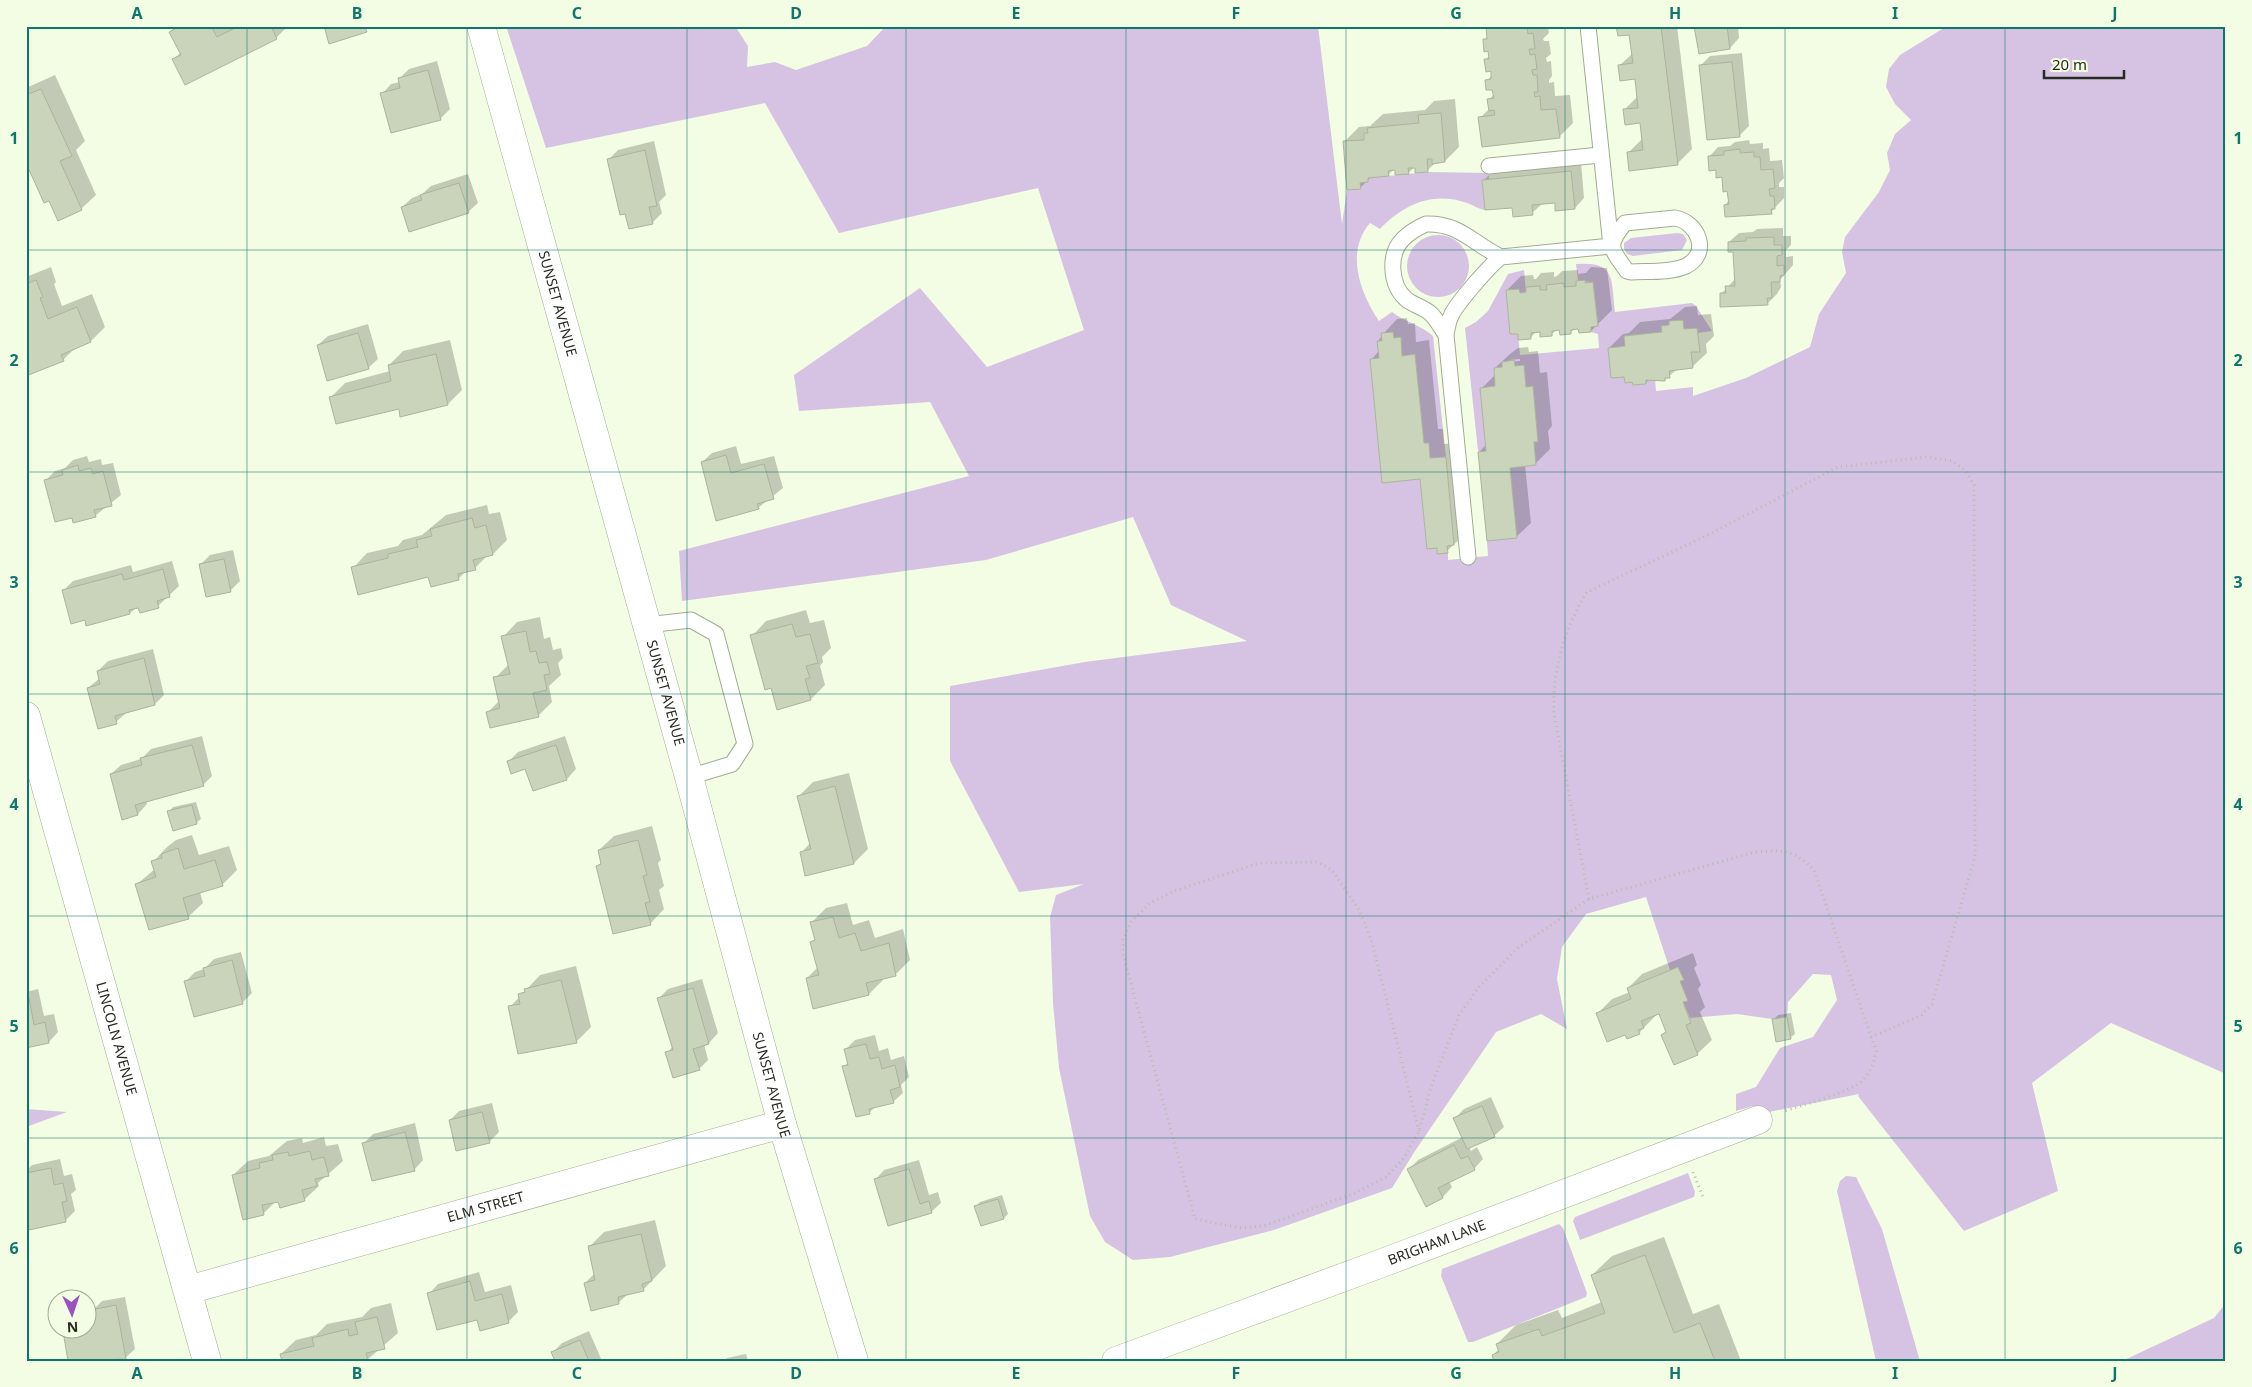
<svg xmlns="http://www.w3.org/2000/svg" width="2252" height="1387" viewBox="0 0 2252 1387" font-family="'Noto Sans',sans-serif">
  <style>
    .green { fill: #d6c3e3 }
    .shadow { fill: #0003; fill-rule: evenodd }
    .building { fill: #cad4bb; stroke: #aab49b }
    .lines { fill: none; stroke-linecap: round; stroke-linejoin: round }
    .service-casing { stroke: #a2ac94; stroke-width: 17 }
    .minor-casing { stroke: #a2ac94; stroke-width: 29 }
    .tertiary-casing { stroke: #a2ac94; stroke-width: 29 }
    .path { stroke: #b6bda9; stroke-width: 3; stroke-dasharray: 1 4; stroke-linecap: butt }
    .service { stroke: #fff; stroke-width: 15 }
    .minor { stroke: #fff; stroke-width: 28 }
    .tertiary { stroke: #fff; stroke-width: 28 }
    .grid { fill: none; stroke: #0f766e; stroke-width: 1; stroke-opacity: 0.55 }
    .labels { text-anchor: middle; stroke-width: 4; stroke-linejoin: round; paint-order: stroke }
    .street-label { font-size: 14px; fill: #272a21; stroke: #f3fde3 }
    .neatline { fill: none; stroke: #0f766e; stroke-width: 2 }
    .grid-label { font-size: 16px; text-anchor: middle; font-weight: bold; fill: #0f766e }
  </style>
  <rect width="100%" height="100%" fill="#f3fde3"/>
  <path class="green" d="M506,26H735L748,46L747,67L775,62L796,70L867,46L886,26H1318L1342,224L1347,190L1361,189L1360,183L1368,182V178L1428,172L1489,173V179L1482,180L1485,210C1478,209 1473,205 1467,203C1433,191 1404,204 1380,229L1370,223C1345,252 1360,293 1379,321L1392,312C1405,322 1421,325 1433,336L1446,457L1430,458L1429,443H1424L1415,354L1402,356L1401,337L1377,341L1379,358L1370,359L1382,483L1420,479L1427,549L1437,548V553H1448V560L1488,556L1487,541L1517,538L1510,468L1534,442H1538L1533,387H1526L1524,365L1515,366L1514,360L1502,362V367L1494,368L1495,386L1480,388L1486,451H1478L1465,328L1476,322L1488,311L1508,274L1524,270L1526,292L1520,293L1519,289L1506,290L1510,334H1518L1520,355L1599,348L1598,334L1591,332V327L1598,325L1593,282L1578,281L1576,264C1616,261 1611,278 1615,312L1692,303L1696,306L1712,331L1698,333L1697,328L1684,329L1682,320L1669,321V325L1661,326L1662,332L1624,336L1625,346L1608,348L1611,378L1624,377L1625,383L1632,382L1633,385L1646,384V380L1655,379L1656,391L1693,387V396L1746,378L1810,347L1819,314L1846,273L1842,252L1845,237L1879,192L1890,170L1887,153L1895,134L1911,120L1895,104L1886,87L1889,69L1900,55L1947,26H2226V1074L2111,1023L2032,1083L2058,1191L1964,1231L1858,1096L1859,1094L1759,1114L1753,1106L1736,1111V1094L1756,1087L1780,1048L1813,1037L1837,1000L1831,975L1813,974L1788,1002L1787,1017L1772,1019L1737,1014L1690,1018L1683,1002L1687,1001L1680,981L1683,980L1678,967L1670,970L1646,897L1586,914L1562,947L1557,979L1567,1029L1541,1014L1496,1032L1415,1151L1392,1188L1274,1230L1170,1257L1133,1260L1105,1242L1090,1216L1059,1068L1053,1003L1050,917L1056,895L1084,884L1019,892L950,761V686L1085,662L1247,641L1171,605L1133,517L986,560L682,601L679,551L969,476L930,402L799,411L794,375L920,288L987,367L1084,330L1038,188L839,233L765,103L546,148Z
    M1677,233L1683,234L1687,240L1682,250L1633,256L1627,254L1624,249V243L1631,238Z
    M1407 266a31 31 0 1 1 62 0a31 31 0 1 1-62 0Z
    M26,1109L67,1112L26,1127Z
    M1688,1173L1695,1192L1694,1197L1580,1240L1573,1221L1575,1217Z
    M1846,1176L1856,1177L1882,1229L1920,1361H1876L1837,1191L1840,1181Z
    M1559,1224L1563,1228L1587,1293L1586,1297L1473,1342H1468L1441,1276L1442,1269Z
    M2226,1303V1361H2122L2214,1318Z"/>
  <path class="shadow" d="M176,26H288L276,38L174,59L181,52L171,32Z
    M1487,26H1548L1549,33L1543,39L1544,41H1549L1551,54L1546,58L1547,62L1551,61L1552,76L1549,80V83L1554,82L1555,96L1570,95L1573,123L1559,137L1480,118L1490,108L1489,100L1494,94L1487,81L1492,75L1486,59L1490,55L1484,40L1488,36Z
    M1618,26H1677L1692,149L1677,164L1628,153L1643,138L1641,122L1624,110L1638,96L1636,78L1619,66L1633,53L1630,34Z
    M1696,26H1738L1739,38L1730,48Z
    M1742,53L1749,126L1739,136L1701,65L1710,56Z
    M437,61L450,109L440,119L382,94L391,84L400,82L399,79L409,69Z
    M55,75L85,141L76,150L96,195L81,209L50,199L26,160V88Z
    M1455,99L1459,147L1445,161L1436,162L1427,171L1416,166L1408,173L1394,169L1388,175L1372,176L1360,188L1344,142L1359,127L1370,126L1383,114L1425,110L1434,101Z
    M1749,140L1750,144L1763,143V149L1769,148L1770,161L1782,160L1784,178L1779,183V187H1784V198L1771,212L1725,205L1729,200L1728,190L1723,176L1709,157L1718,147L1730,146L1735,142Z
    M654,141L666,195L659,202L662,213L652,223L609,159L618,150Z
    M1581,162L1584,198L1575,208L1556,202L1542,204L1532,213L1483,181L1493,171Z
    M468,174L478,203L468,212L402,207L412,198L422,194L431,186Z
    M1783,228V236H1791V245L1786,250V257L1793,256V265L1780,280L1781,287L1777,294L1767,304L1721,294L1736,278L1735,251L1729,242L1739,233L1753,232L1757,229Z
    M51,267L56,282L54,284L62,306L92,294L105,327L91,341L75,348L63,360L26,373V277Z
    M1591,267L1607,268L1612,310L1591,331L1580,328H1575L1570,333L1557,329L1552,334L1537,331L1531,337L1507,290L1521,276L1533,275L1534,279H1536L1541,273L1554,272V277L1557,276L1562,271L1578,270V274L1586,273Z
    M1697,306L1698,315L1711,314L1714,336L1706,344L1707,353L1692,367L1677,369L1665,380L1649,379L1646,383L1634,381L1625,375L1609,348L1623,334L1629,333L1640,322L1670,319L1685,307Z
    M1407,318L1408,324L1415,323L1416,342L1429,340L1438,429H1443L1444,444L1460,443L1462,537L1447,551L1421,478L1371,360L1379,351L1378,341L1383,334L1397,319Z
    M368,324L378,359L368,368L318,345L328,336Z
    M450,340L462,390L448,404L401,415L400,408L331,397L345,383L390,371L389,365L403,351Z
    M1528,347L1529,352L1538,351L1540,373L1547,372L1552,426L1548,431L1550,449L1535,464L1525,465L1531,523L1516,537L1479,452L1487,444L1482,388L1496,374L1495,368L1510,354L1518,348ZM1520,359V361L1509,362V360Z
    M736,446L741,464L774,456L783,488L758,508L702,462L712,453Z
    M87,456L89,462L101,459L102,465L113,463L121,495L95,516H72L45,481L55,471L65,468L73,460Z
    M487,505L489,514L500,512L507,540L493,554L488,555L475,568L467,570L458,579L353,568L367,553L398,546L403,540L422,535L446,515Z
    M233,550L240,581L230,591L201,564L210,555Z
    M172,561L179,586L158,606H139L130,613L87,625L86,618L63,591L73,581L131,565L133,572Z
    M806,610L810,623L824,620L831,648L822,657L823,662L820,666L825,685L811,699L772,687L752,636L766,621Z
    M540,617L544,639L550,637L553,650L561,648L563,658L558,663L561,675L549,686L552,702L538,716L488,712L500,700L495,678L509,664L503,637L517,622Z
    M153,649L164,695L155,704L126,713L116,722L88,688L100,678L98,671L108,661Z
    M202,736L212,776L203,785L146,800L147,804L138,814L123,818L111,774L121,765L141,759L151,749Z
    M565,736L576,769L567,779L534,789L526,767L508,762L518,752Z
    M849,773L868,849L854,863L801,853L810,843L799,796L813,782Z
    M196,802L201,819L196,823L169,812L173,807Z
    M652,826L661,860L658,863L664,886L659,890L664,909L650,924L598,866L602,862L599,850L614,836Z
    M192,835L199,855L229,846L237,870L222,885L200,892L203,903L188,917L137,884L155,869L153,862L167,847L176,840Z
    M847,903L853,925L869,920L875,938L903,929L910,960L896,974L882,977L883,980L869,994L807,978L818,967L812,942L816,938L812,922L826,908Z
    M241,952L252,993L242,1003L186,981L195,972L204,969L214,959Z
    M1693,953L1697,965L1694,968L1701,985L1698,989L1705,1007L1700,1012L1712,1040L1697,1054L1662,1035L1667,1031L1659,1012L1639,1033H1625L1597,1014L1612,999L1630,992L1628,988L1642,974Z
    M576,966L591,1027L576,1042L510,1007L540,975Z
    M702,979L718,1033L709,1043L704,1044L708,1060L699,1069L667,1053L673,1046L659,998L668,989Z
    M38,989L44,1016L54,1014L58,1032L49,1042L26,1047V992Z
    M1791,1013L1795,1034L1790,1038L1773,1020L1778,1015Z
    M875,1035L879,1051L888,1048L891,1060L904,1056L909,1077L901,1085L903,1093L893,1102L875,1107L869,1113L844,1067L848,1062L845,1050L855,1040Z
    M1491,1097L1504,1127L1494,1136L1469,1147L1471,1151L1477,1147L1483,1159L1474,1169L1449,1181L1452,1187L1443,1197L1427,1205L1409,1169L1418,1160L1463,1137L1455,1118L1464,1109Z
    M492,1103L499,1132L489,1142L450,1120L459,1111Z
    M415,1123L423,1160L414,1170L364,1143L373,1134Z
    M324,1137L326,1146L338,1144L343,1161L318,1183L319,1186L304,1200H277L263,1214L233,1175L248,1161L269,1156L287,1141L302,1138L303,1143Z
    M60,1159L64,1176L72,1174L76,1190L71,1194L75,1211L65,1221L26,1213V1171L32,1165Z
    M919,1160L929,1195L938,1192L941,1203L931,1212L875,1180L884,1170Z
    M1002,1195L1008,1214L1004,1218L976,1206L980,1202Z
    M655,1220L666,1266L643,1290L628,1294L618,1303L585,1283L595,1273L589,1247L604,1232Z
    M1664,1237L1693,1314L1719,1304L1741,1361H1496L1493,1355L1499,1349L1497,1344L1516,1325L1558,1310L1562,1318L1602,1302L1592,1275L1612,1256Z
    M479,1272L485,1292L511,1285L518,1312L508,1322L478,1318L429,1294L438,1284Z
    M125,1297L135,1349L125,1358L112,1361H70L65,1338L73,1330H88V1317L93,1316L92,1311L102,1301Z
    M391,1303L398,1333L367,1360L281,1354L296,1340L316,1335L327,1324L362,1317L371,1308Z
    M589,1331L602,1361H556L553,1352L562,1343Z
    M746,1354L748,1361H724L727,1358Z"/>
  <path class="building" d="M180,26H211L217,37L239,26H271L277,39L185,85L172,59L181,55L169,32Z
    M324,26H365L367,32L329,44Z
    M1486,26H1527L1528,34L1533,33L1535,49H1529L1530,55L1535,54L1537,69L1532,70L1533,75H1537L1538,92H1534L1535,97L1540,96L1541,110L1556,109L1560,138L1482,147L1478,117L1495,115L1494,110L1489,111L1487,99L1494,98L1492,90H1486L1485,80L1491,79V71L1486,72L1484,59H1489L1488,51L1484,52L1483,39H1487Z
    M1616,26H1661L1678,165L1629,171L1627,152L1643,150L1640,123L1625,125L1623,109L1638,108L1635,79L1620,81L1618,65L1633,63L1629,35L1618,36Z
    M1694,26H1727L1730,49L1699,54Z
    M1732,62L1740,137L1707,140L1699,65Z
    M428,70L441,120L391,133L380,93L400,88L398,78Z
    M41,89L72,156L60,161L82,210L58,221L49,201L44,203L26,163V95Z
    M1441,113L1445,162L1432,164V159H1427L1428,172L1415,173V168H1408L1409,174L1395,175V170L1388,171L1389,176L1368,178V182L1360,183L1361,189L1347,190L1343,141L1364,140V133H1368L1367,128L1419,123L1418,115Z
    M1740,149V153L1754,152V157H1760L1761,170L1773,169L1775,188L1769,189L1770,196H1774L1775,209H1771L1772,214L1725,217L1724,205L1729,204L1727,191L1723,192L1722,177L1716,178V170L1709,171L1708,156L1724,155V151Z
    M645,150L657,206L649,207L653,224L629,229L625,214L620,215L607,159Z
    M1571,171L1575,209L1555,211V203L1532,205L1533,215L1513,217L1512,208L1485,210L1482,180Z
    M459,183L469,213L409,232L401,207L422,200L420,195Z
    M1774,237V245H1782V255L1777,256V266L1784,265V275L1780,276V282H1771L1772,298H1767L1768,305L1720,307V293H1726L1725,286H1735L1733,252H1728V242L1746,241V238Z
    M36,280L43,297L40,298L48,319L77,307L91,342L61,355L64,361L26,376V284Z
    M1585,280V283L1593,282L1598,326L1591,327V332L1579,333L1578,329L1571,330V334L1560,335L1559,330L1552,331V336L1540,337V332L1531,333V339L1518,340V334H1510L1506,290L1519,289L1520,293L1526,292V287L1540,286V290H1547L1546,285L1564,283V287L1576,286V281Z
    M1683,320L1684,329L1697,328L1700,352H1691L1693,368L1669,371L1670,378H1665V381L1646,380V384L1633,385L1632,382L1625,383L1624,377L1611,378L1608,348L1625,346L1624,336L1662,332L1661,326L1669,325V321Z
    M1393,332L1394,338L1401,337L1402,356L1415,354L1424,443H1429L1430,458L1446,457L1454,545L1447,546L1448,553L1437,554V548L1427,549L1420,479L1382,483L1370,359L1379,358L1377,341H1382L1381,333Z
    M358,333L369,369L327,381L317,345Z
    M436,354L448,405L400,417L399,409L336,424L329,397L391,381L388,365Z
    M1514,360L1515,366L1524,365L1526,387L1533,386L1538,442H1534L1536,465L1510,468L1517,538L1487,541L1478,452L1486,451L1480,388L1495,386L1494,368L1502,367V362Z
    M726,455L731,473L764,464L774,499L757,504L759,509L716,521L701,462Z
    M78,465L79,471L91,468L93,474L103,471L112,506L94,510L96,517L73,523L72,518L55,522L44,480L63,475L62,470Z
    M472,518L475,528L486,525L493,555L473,560L476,570L458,574L459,580L431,587L428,577L358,595L351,567L388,558V554L418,547L416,540L432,536L430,529Z
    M224,559L231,592L206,597L199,564Z
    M163,569L170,597L157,601L159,608L140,613L138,608L129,610L130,614L86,626L85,620L71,624L62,590L122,574L124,580Z
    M792,624L796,637L810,634L818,663L806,666L810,678L805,679L811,700L777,710L771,688L765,690L750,635Z
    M526,631L530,652L536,651L539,663L547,662L550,674L544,675L547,690L533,693L539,717L490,728L486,712L500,708L493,677L510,674L501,636Z
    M144,658L155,705L115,716L117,724L98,729L87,688L100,684L97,671Z
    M192,745L204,786L135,805L138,815L122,820L110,774L142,765L140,758Z
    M556,745L567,780L533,791L525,769L511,774L507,761Z
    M835,786L854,864L805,876L800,852L811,849L797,796Z
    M192,805L197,824L173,831L167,811Z
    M638,840L647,875L643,876L650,902L645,903L651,925L613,934L596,866L601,864L598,850Z
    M178,848L184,869L215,860L223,886L183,898L189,919L149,930L135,884L156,877L151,861L162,858L161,854Z
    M833,917L839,938L855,933L861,951L889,943L896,976L866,983L869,995L813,1009L806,978L819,975L810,942L815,940L810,922Z
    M232,960L243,1004L194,1017L184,981L205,976L203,968Z
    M1678,967L1684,980L1680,981L1688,1001L1683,1002L1691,1023L1686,1025L1698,1055L1674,1065L1661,1035L1666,1032L1659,1014L1641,1021L1644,1028L1638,1030L1640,1034L1627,1039L1625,1035L1607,1042L1596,1013L1631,999L1627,988Z
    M561,980L577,1043L518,1054L508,1006L520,1004L518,994L525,992L524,989Z
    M693,988L709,1044L693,1049L700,1070L673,1078L665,1052L673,1050L657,998Z
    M26,998H29L34,1025L45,1022L49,1043L26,1048Z
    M1787,1017L1791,1039L1776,1042L1772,1019Z
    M866,1044L870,1059L879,1057L882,1069L895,1065L900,1087L890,1090L894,1103L869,1109L870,1114L856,1117L842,1066L848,1065L844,1049Z
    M1482,1106L1495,1137L1467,1149L1453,1118Z
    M482,1112L490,1143L456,1151L449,1120Z
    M405,1132L415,1171L372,1181L362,1143Z
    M1454,1145L1461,1159L1468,1156L1475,1170L1438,1188L1443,1198L1426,1207L1407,1169Z
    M310,1151L312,1160L324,1157L329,1176L315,1179L317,1186L302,1190L305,1201L280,1208L278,1202L262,1205L264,1215L243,1220L232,1175L260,1168L259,1163L273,1160L272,1155L288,1152L289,1156Z
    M51,1168L54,1185L63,1183L67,1201L62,1202L66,1222L29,1230L26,1219V1173Z
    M909,1169L920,1204L929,1201L932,1213L888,1226L874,1179Z
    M998,1199L1004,1219L981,1226L974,1206Z
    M641,1234L652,1281L642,1284L644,1291L618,1297L619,1304L591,1311L584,1283L595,1280L588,1246Z
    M1645,1255L1674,1333L1700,1323L1715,1361H1494L1492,1355L1499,1352L1496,1344L1539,1329L1542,1336L1605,1313L1591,1275Z
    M470,1281L475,1301L502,1294L509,1323L480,1331L477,1320L437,1330L427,1293Z
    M116,1305L126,1359L68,1361L64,1337L75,1335L74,1330H88V1324L93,1323L91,1310Z
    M377,1317L385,1349L366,1353L368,1361H282L280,1354L314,1346L312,1338L348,1329L349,1336L358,1334L355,1322Z
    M580,1340L589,1361H555L551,1352Z"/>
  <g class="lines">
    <defs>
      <path id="service" d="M1489,166L1600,155
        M1675,218C1698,222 1711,253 1686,266C1671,273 1647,271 1631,272L1627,271C1611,249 1606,246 1625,223Z
        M1426,224C1460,223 1472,243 1501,257C1490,265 1456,304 1451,316C1448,322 1447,329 1446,335C1441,328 1437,319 1430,313C1423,307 1413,305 1406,299C1390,285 1388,254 1403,239C1410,232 1417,228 1426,224Z
        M1501,257L1611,246L1588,26
        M1446,335L1468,557
        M646,625L691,620L716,634L745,744L732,764L689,777"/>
      <g id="minor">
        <path id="s1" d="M481,26L689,777L782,1124L854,1361"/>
        <path id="s2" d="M188,1290L782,1124"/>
        <path id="s3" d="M1116,1361L1385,1262L1758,1120"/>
      </g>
      <g id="tertiary">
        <path id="s4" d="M26,716L207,1361"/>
      </g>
    </defs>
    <use href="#service" class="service-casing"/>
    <use href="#minor" class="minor-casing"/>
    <use href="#tertiary" class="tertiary-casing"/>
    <path class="path" d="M1589,899L1554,715C1552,671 1564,629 1587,592L1704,537L1838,467L1926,457L1952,461L1965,470L1974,485L1975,857L1932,1004L1922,1015L1871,1037
      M1419,1131L1372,942L1359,910L1332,870L1318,862L1259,863L1174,891L1150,903L1131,922L1123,939V954L1195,1219L1241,1228L1263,1226L1353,1194L1386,1177L1404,1158L1419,1131L1431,1087L1459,1015L1479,987L1519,947L1589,899L1755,852C1784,850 1793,849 1814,870L1876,1051C1874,1062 1871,1071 1863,1080C1850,1093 1801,1105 1782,1112
      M1693,1172L1703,1197
      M1529,1325L1532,1331"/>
    <use href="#service" class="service"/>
    <use href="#minor" class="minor"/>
    <use href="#tertiary" class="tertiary"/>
  </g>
  <path class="grid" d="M247,26V1361M467,26V1361M687,26V1361M906,26V1361M1126,26V1361M1346,26V1361M1565,26V1361M1785,26V1361M2005,26V1361M26,250H2226M26,472H2226M26,694H2226M26,916H2226M26,1138H2226"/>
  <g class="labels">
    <g class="street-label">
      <text dy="5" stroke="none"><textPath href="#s1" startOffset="288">SUNSET AVENUE</textPath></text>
      <text dy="5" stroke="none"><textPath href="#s1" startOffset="692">SUNSET AVENUE</textPath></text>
      <text dy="5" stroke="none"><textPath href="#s4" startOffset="335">LINCOLN AVENUE</textPath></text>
      <text dy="5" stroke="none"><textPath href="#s1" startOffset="1098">SUNSET AVENUE</textPath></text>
      <text dy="5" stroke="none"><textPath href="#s2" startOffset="309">ELM STREET</textPath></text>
      <text dy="5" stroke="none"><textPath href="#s3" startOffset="342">BRIGHAM LANE</textPath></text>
    </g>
  </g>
  <rect width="2252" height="1387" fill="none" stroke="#f3fde3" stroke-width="55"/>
  <g transform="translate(72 1314) rotate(177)"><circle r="24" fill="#f3fde3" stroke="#a1a995"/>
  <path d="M0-4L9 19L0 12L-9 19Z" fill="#9c51c3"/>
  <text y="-8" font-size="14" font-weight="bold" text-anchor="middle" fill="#272a21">N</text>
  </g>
  <path d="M2044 70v8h80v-8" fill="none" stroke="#272a21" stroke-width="2.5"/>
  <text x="2052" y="70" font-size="15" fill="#272a21" stroke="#f3fde3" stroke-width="4" paint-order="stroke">20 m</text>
  <rect x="28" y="28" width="2196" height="1332" class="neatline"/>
  <g class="grid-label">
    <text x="137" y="19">A</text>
    <text x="357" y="19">B</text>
    <text x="577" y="19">C</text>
    <text x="796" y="19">D</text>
    <text x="1016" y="19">E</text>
    <text x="1236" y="19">F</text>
    <text x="1456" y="19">G</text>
    <text x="1675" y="19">H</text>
    <text x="1895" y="19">I</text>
    <text x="2115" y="19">J</text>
    <text x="14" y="144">1</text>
    <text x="2238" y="144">1</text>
    <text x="14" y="366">2</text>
    <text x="2238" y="366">2</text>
    <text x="14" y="588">3</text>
    <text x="2238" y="588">3</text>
    <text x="14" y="810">4</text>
    <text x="2238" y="810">4</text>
    <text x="14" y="1032">5</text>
    <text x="2238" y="1032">5</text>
    <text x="14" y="1254">6</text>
    <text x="2238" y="1254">6</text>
    <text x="137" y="1379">A</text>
    <text x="357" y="1379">B</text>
    <text x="577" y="1379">C</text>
    <text x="796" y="1379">D</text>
    <text x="1016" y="1379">E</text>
    <text x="1236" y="1379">F</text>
    <text x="1456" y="1379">G</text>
    <text x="1675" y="1379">H</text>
    <text x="1895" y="1379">I</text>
    <text x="2115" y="1379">J</text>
  </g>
</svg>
